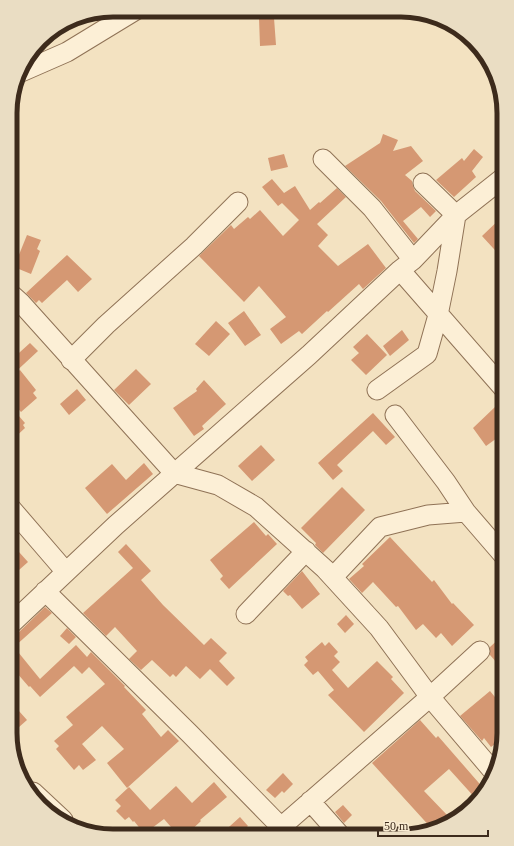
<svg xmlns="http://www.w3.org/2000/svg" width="514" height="846" viewBox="0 0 514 846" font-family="Georgia,serif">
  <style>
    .building { fill: #d59873 }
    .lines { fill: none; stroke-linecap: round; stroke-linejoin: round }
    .minor-casing { stroke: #8f7256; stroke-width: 21 }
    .minor { stroke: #fcefd6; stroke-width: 19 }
    .rim { fill: none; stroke: #3d2b1c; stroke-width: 5 }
  </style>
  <rect width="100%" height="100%" fill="#f3e2c1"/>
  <path class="building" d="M259,18H274L276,45L260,46Z
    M383,134L398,140L393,151L411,146L423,161L405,175L412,181L413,186L415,191L436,211L430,217L421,207L403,221L418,239L414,243L381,201L345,166L380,143Z
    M474,149L483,157L472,171L476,177L454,197L436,180L462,158L464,161Z
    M284,154L288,167L271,171L268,158Z
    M272,179L284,193L295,186L310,210L319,202L320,203L337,188L346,197L317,224L328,235L318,246L338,266L368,244L386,268L363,289L359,284L328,312L327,311L302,334L299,331L281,344L270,329L286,317L259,286L244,302L199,256L231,225L234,229L248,217L250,219L260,210L283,236L299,220L282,203L278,206L262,187Z
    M504,215V260L482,236Z
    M27,235L41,240L37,249L40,251L31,274L14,267Z
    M67,255L92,279L78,292L67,280L42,303L39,300L36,303L26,293Z
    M244,311L261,335L245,346L228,323Z
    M216,321L230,334L209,356L195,344Z
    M402,330L409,340L390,356L383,346Z
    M367,334L387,355L366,375L351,360L359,353L353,347Z
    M30,343L38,351L10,377V361Z
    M136,369L151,384L129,405L114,390Z
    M20,370L36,390L33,393L37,398L21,412L10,400V378Z
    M204,380L226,404L202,426L204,429L194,436L173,408L197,391L196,389Z
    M77,389L86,400L69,415L60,404Z
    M495,407L504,417V433L486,446L473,428Z
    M10,412L15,417L18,415L25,423L23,425L25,428L10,442Z
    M373,413L395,437L386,445L373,431L337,465L343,471L333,480L318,463Z
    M261,445L275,460L252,481L238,466Z
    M144,463L153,474L107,514L85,488L112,464L126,480Z
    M342,487L365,510L323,553L315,545L316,543L301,528Z
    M254,522L266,536L268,534L277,544L229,589L220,579L223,576L210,560Z
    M390,537L432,582L434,580L452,604L453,603L474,625L452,646L441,633L436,638L423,624L416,630L398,606L396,607L373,582L362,593L349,579L364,566L362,564Z
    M10,542L28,562L10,578Z
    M126,544L151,571L141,580L163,605L204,645L211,638L227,653L219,661L235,678L227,686L210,669L200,679L186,666L176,677L173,674L170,677L152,660L141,670L129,659L137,651L115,627L106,636L83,613L133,568L118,552Z
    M302,571L320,594L302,609L290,595L288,596L283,591Z
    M45,607L52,613L14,647L40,679L76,645L87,657L91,652L125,686L124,687L146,710L142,714L161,737L168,730L179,741L127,788L107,763L124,749L102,726L82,744L96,760L83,770L79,765L74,770L56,749L59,746L54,741L73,725L66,717L105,684L89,667L82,674L74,666L40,697L30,686L29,687L10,665V636L18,633Z
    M346,615L354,624L345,633L337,624Z
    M67,628L76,637L69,644L60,636Z
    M504,634V671L490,655V647Z
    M322,642L325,646L329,642L338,652L334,656L340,662L332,670L348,688L377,661L393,677L391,679L404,693L364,732L328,695L334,690L318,671L313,675L304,665L308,661L305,657Z
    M490,691L504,708V737L491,747L484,738L482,741L460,716Z
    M10,701L27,720L10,735Z
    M420,720L436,738L438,736L485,790L483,796L477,800L449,769L424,791L448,816L433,830L372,763Z
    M283,773L293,784L284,793L282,791L275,798L266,790Z
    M214,782L227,797L200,820L201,821L186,835H178L164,819L148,831L146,828L142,831L134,821L133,822L129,817L125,820L116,811L121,806L115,800L129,787L150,810L176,786L192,803Z
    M343,805L352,815L344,823L335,812Z
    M240,817L248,826L237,836L220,835Z"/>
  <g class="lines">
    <defs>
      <path id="minor" d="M19,73L67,52L136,10
        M323,159L372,208L413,260
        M400,270L413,260L456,215L504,177
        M11,294L21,303L174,473L218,485L256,507L325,569L379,628L430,697L492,770
        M71,360L106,325L194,246L238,202
        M377,390L427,354L438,315L447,271L456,215L423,183
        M395,415L446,482L466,512
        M10,507L66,572
        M333,577L380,527L428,515L466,512L504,556
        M45,591L190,734L281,827
        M246,614L306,551
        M10,625L116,525L309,355L400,270L504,389
        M33,792L63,820
        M310,801L341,836
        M272,835L430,697L480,651"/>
    </defs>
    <use href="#minor" class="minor-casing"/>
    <use href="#minor" class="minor"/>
  </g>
  <path d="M0 0H514V846H0ZM113 17H401A96 96 0 0 1 497 113V733A96 96 0 0 1 401 829H113A96 96 0 0 1 17 733V113A96 96 0 0 1 113 17Z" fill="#eaddc3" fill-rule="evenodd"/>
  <path class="rim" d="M113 17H401A96 96 0 0 1 497 113V733A96 96 0 0 1 401 829H113A96 96 0 0 1 17 733V113A96 96 0 0 1 113 17Z"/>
  <path d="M378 830v6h110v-6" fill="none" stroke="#3d2b1c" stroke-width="2"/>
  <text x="384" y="830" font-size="12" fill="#3d2b1c" stroke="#f9ecd2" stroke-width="3" paint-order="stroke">50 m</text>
</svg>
